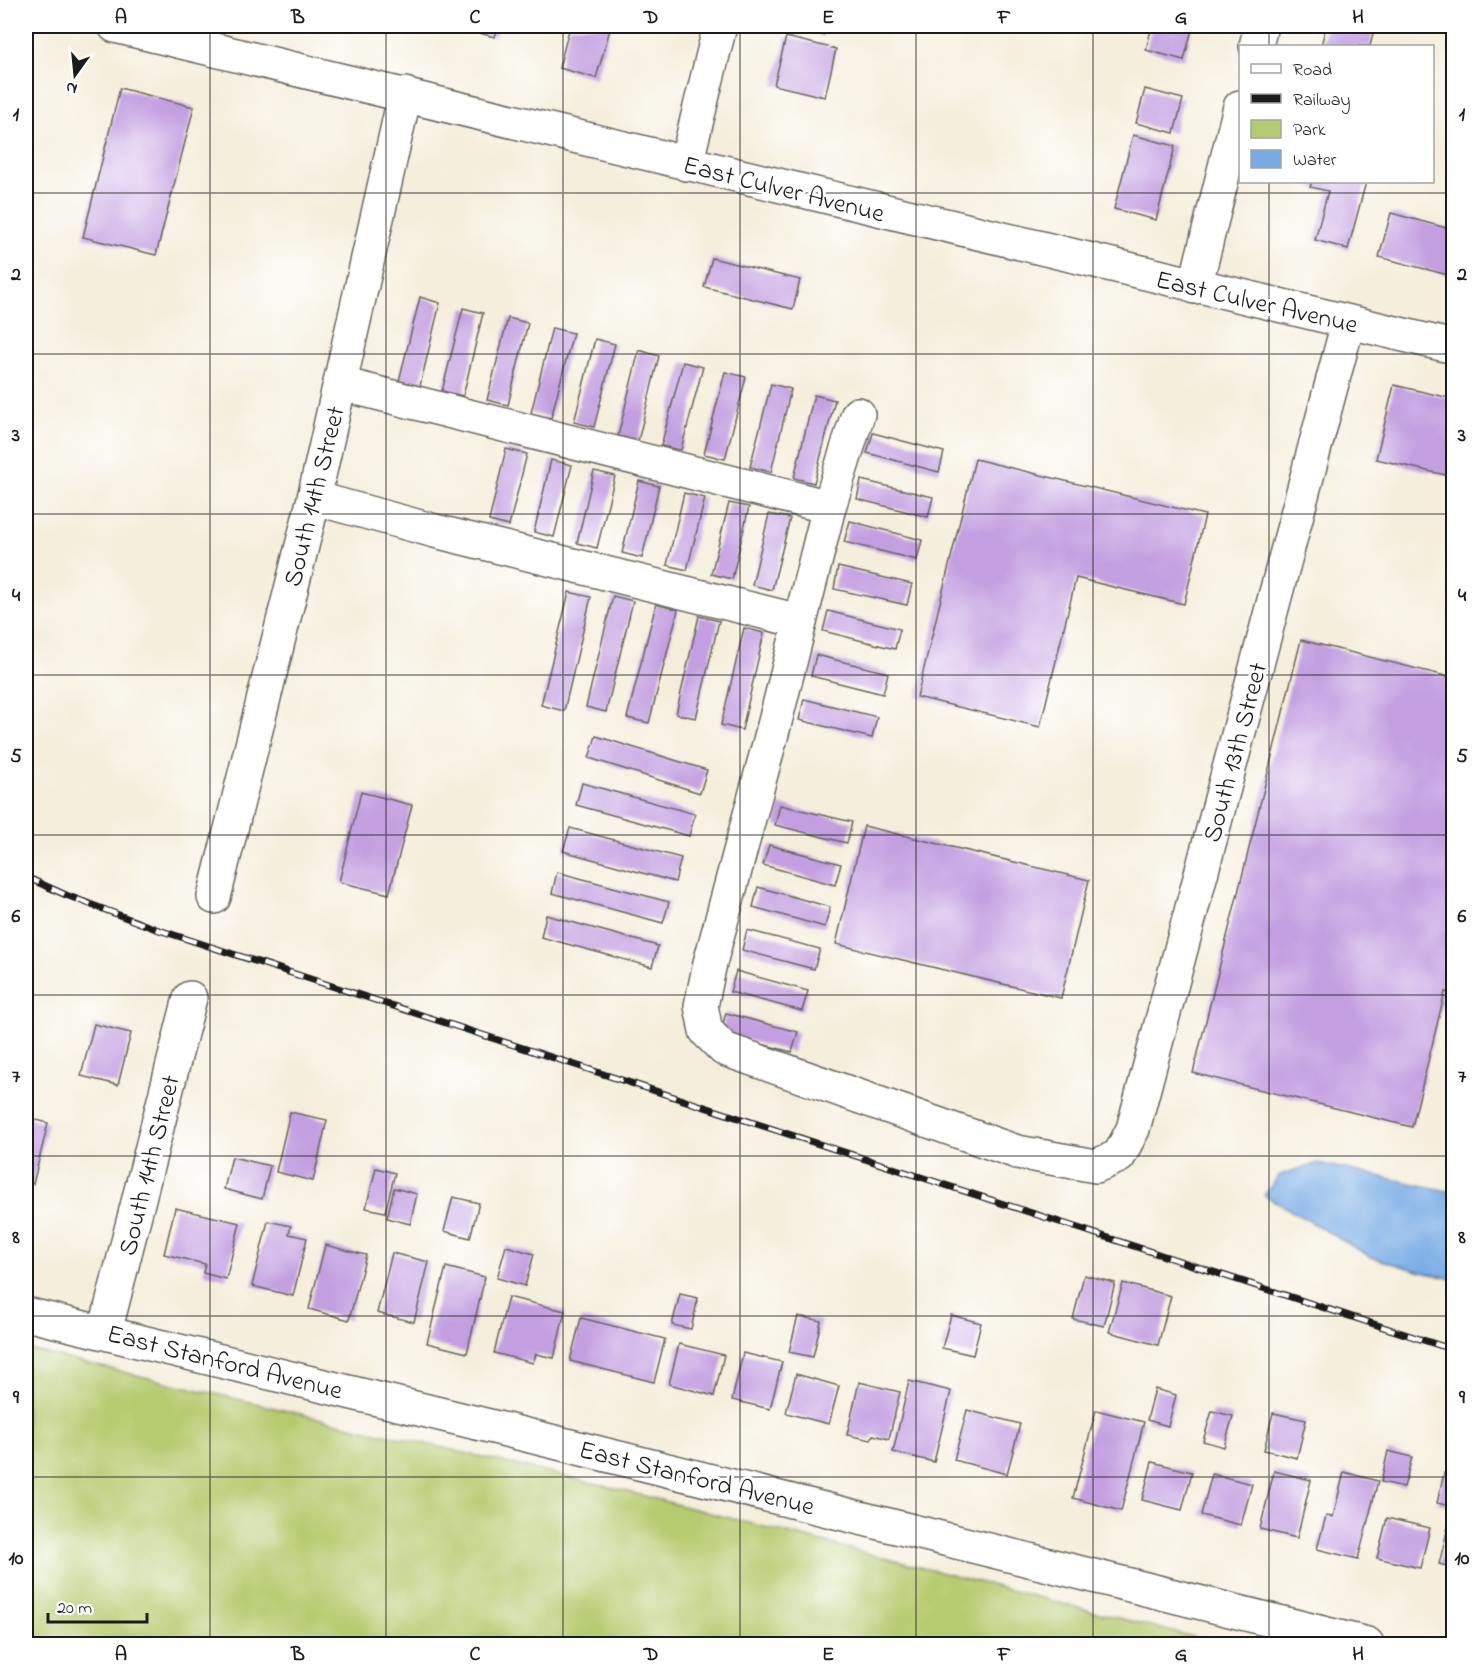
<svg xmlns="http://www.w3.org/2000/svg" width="1479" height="1670" viewBox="0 0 1479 1670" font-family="'Indie Flower',sans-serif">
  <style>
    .green { fill: #b6cb6f; stroke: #697446; stroke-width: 1.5 }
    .water { fill: #78ace5; stroke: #4a6480; stroke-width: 1.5 }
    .building { fill: #c39fe1 }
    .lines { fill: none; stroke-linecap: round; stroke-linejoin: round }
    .street-casing { stroke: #68665f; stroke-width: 36 }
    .secondary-casing { stroke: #68665f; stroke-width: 36 }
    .street { stroke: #fff; stroke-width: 33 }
    .secondary { stroke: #fff; stroke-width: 33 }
    .rail-casing { stroke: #1c1c1c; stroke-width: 7 }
    .rail { stroke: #fff; stroke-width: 4.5; stroke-dasharray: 14; stroke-linecap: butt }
    .grid { fill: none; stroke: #1c1c1c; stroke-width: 1.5; stroke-opacity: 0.55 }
    .labels { text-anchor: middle; stroke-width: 6; stroke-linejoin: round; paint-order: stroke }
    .street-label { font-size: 26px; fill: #1c1c1c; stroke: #fff }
    .neatline { fill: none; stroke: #1c1c1c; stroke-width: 2 }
    .grid-label { font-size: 20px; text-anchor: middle; font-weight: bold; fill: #1c1c1c }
  </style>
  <rect width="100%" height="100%" fill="#fff"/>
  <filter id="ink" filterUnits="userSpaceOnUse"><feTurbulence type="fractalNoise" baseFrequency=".0167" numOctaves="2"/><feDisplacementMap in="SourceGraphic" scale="12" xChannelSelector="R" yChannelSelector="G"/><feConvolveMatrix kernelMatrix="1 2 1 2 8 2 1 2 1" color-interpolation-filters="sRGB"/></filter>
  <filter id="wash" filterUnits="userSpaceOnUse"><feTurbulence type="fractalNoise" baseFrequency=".008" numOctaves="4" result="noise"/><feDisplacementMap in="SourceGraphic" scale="24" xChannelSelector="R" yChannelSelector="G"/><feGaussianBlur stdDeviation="1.35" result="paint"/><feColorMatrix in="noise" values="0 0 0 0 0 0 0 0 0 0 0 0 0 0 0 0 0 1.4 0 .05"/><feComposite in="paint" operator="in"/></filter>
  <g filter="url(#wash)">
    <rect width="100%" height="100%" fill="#f5eedc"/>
    <path class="green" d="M26,1349L617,1489L1220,1644H26Z"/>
    <path class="water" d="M1318,1163L1453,1192V1279L1425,1273L1371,1257L1264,1195L1280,1175Z"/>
    <g id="blocks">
      <path class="building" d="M460,26H498L495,37L459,28Z
        M570,26H611L596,78L559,68Z
        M791,26H826L823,35Z
        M1152,26H1193L1184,60L1146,50Z
        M1326,26H1375L1370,46H1321Z
        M786,37L836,49L825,97L774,85Z
        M120,88L194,107L156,255L83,237Z
        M1145,89L1183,99L1174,133L1136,123Z
        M1133,135L1175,146L1156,220L1114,209Z
        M1312,182H1366L1348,249L1315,240L1328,191L1310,187Z
        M1391,213L1454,230L1452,276L1379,257Z
        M712,258L800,280L793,309L704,287Z
        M420,297L440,303L420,386L399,381Z
        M463,308L483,313L463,396L442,391Z
        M508,318L528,323L508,405L487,400Z
        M552,328L573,333L551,418L531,413Z
        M595,339L615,344L594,427L574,422Z
        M639,350L659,356L638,441L618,436Z
        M683,362L703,367L681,450L661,446Z
        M725,372L746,377L725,459L704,454Z
        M771,384L791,389L771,472L750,467Z
        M1394,385L1454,399V477L1376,459Z
        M814,395L835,400L814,483L794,478Z
        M873,433L944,452L939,472L867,453Z
        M506,449L527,454L509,526L489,521Z
        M975,459L1205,515L1184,604L1076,578L1040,727L917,697Z
        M551,460L572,465L554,537L534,532Z
        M594,471L615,476L597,548L577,543Z
        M861,480L933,497L928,517L857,499Z
        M639,481L659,486L642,558L622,553Z
        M684,493L705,498L687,570L667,565Z
        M729,503L749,507L732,579L711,574Z
        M769,514L790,518L772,590L752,585Z
        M850,521L922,540L917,560L844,542Z
        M838,567L912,584L907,605L834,589Z
        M569,592L591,597L564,711L541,705Z
        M613,596L633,601L606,712L586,707Z
        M656,604L678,610L649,723L627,718Z
        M828,611L900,629L895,649L823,631Z
        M699,616L719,621L696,718L676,714Z
        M744,628L764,633L742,730L721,725Z
        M1301,640L1454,678V994L1445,992L1412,1127L1193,1073Z
        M816,655L888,673L883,694L811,676Z
        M804,699L877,717L872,738L799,720Z
        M596,736L707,770L700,793L589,758Z
        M582,783L695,814L689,836L576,805Z
        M361,792L412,805L389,894L339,882Z
        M780,805L852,822L847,843L775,825Z
        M864,826L1089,880L1061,998L836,944Z
        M570,828L681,858L675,882L563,851Z
        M769,845L841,864L835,885L763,865Z
        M557,872L669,902L663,923L552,893Z
        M758,887L830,907L825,927L753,907Z
        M546,915L658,946L652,967L541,937Z
        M747,930L820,949L814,969L742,950Z
        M736,971L808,991L802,1011L730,992Z
        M726,1013L798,1032L792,1052L720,1033Z
        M94,1024L131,1033L118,1085L81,1076Z
        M290,1112L327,1120L313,1181L276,1172Z
        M26,1117L48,1123L33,1184L26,1182Z
        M232,1157L270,1166L262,1199L224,1189Z
        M376,1168L395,1173L385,1212L366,1208Z
        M394,1188L417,1194L410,1224L387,1218Z
        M453,1197L479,1203L470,1238L444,1231Z
        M175,1208L240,1223L226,1279L203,1273L205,1264L164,1254Z
        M268,1221L291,1226L289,1234L307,1238L293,1296L252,1286Z
        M325,1245L366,1255L349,1320L309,1309Z
        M506,1246L534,1254L525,1286L497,1278Z
        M392,1253L429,1262L414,1322L377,1313Z
        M446,1267L485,1277L467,1353L427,1343Z
        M1084,1275L1115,1283L1104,1326L1073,1319Z
        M1123,1283L1171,1296L1158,1345L1109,1332Z
        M680,1294L698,1298L691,1329L672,1325Z
        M508,1297L565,1311L554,1358L536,1354L533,1363L494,1353Z
        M951,1315L981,1323L973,1355L942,1348Z
        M798,1316L821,1321L813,1357L789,1352Z
        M581,1318L665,1339L654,1382L570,1361Z
        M679,1344L724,1355L714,1396L669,1384Z
        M743,1353L782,1362L770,1409L732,1400Z
        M796,1374L839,1386L829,1424L786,1413Z
        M909,1381L951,1391L934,1462L893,1452Z
        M859,1382L900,1392L889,1439L873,1435L871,1440L847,1435Z
        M1155,1389L1176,1395L1168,1426L1147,1420Z
        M967,1410L1020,1424L1007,1474L954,1460Z
        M1096,1410L1144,1422L1121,1511L1073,1498Z
        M1212,1411L1233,1416L1224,1447L1203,1441Z
        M1273,1413L1306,1420L1297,1458L1264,1450Z
        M1388,1451L1412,1457L1404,1487L1381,1482Z
        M1152,1462L1192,1472L1182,1510L1142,1500Z
        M1274,1471L1311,1480L1297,1538L1260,1529Z
        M1344,1472L1378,1481L1358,1559L1317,1549L1326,1516L1333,1517Z
        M1444,1473L1454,1476V1507L1437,1503Z
        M1212,1474L1252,1484L1241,1525L1201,1515Z
        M1387,1518L1430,1528L1420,1568L1377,1558Z
        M1450,1519L1454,1520V1568L1439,1564Z"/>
    </g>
  </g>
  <g filter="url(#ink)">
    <use href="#blocks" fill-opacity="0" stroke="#68665f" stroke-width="1.5"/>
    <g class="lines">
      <defs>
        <path id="street" d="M115,26C561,133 1007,242 1454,347
          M1256,46L1261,26
          M686,164L720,26
          M1195,287L1240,107
          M341,384L829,507
          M858,414L829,507L775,722L710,963L701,1006L706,1031L724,1049L1017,1152L1096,1166L1119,1156L1133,1129L1348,323
          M314,498L435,531L799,621
          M214,897L314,498L405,94
          M105,1332L190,998"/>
        <path id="secondary" d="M26,1314L510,1431L1367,1644"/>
      </defs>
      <use href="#street" class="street-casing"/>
      <use href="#secondary" class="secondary-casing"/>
      <use href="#street" class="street"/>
      <use href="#secondary" class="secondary"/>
      <defs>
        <path id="rail" d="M26,877L66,895L156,929L1454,1350"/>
      </defs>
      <use href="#rail" class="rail-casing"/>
      <use href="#rail" class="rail"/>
    </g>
  </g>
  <path class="grid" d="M210,26V1644M386,26V1644M563,26V1644M740,26V1644M916,26V1644M1093,26V1644M1269,26V46M1269,182V1644M26,193H1454M26,354H1454M26,514H1454M26,675H1454M26,835H1454M26,995H1454M26,1156H1454M26,1316H1454M26,1477H1454"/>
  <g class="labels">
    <g class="street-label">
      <text transform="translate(784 188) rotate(14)" y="9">East Culver Avenue</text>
      <text transform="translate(1257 301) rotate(13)" y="9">East Culver Avenue</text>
      <text transform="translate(313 496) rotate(-76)" y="9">South 14th Street</text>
      <text transform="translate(1234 752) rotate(-75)" y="9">South 13th Street</text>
      <text transform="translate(148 1165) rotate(-76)" y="9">South 14th Street</text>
      <text transform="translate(225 1361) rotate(14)" y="9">East Stanford Avenue</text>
      <text transform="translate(697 1477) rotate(14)" y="9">East Stanford Avenue</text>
    </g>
  </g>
  <rect width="1479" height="1670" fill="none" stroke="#fff" stroke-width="66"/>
  <rect x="1239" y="45" width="195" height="138" fill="#ffffff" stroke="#a4a4a4" stroke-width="1.5"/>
  <rect x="1251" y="64" width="30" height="9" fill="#ffffff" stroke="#a4a4a4" stroke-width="1.5"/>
  <text x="1293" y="75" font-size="18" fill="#1c1c1c">Road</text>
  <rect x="1251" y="94" width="30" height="9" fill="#1c1c1c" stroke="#a4a4a4" stroke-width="1.5"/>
  <text x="1293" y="105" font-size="18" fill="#1c1c1c">Railway</text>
  <rect x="1251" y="120" width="30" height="18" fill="#b6cb6f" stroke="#a4a4a4" stroke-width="1.5"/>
  <text x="1293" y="135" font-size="18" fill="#1c1c1c">Park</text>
  <rect x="1251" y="150" width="30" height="18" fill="#78ace5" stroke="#a4a4a4" stroke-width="1.5"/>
  <text x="1293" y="165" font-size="18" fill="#1c1c1c">Water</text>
  <g transform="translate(75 75) rotate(195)" stroke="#ffffff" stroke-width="4.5" paint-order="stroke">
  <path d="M0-4.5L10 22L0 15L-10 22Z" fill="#1c1c1c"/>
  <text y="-9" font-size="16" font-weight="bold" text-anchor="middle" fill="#1c1c1c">N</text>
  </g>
  <path d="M48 1613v9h99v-9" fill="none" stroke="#1c1c1c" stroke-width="3"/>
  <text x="57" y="1613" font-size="18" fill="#1c1c1c" stroke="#ffffff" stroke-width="4.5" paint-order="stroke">20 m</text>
  <rect x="33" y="33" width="1413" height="1604" class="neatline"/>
  <g class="grid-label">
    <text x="121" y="23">A</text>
    <text x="298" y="23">B</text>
    <text x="475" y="23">C</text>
    <text x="651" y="23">D</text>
    <text x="828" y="23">E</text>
    <text x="1004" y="23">F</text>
    <text x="1181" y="23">G</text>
    <text x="1358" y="23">H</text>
    <text x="16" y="120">1</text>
    <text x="1462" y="120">1</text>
    <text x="16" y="280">2</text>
    <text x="1462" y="280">2</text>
    <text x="16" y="441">3</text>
    <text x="1462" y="441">3</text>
    <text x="16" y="601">4</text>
    <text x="1462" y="601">4</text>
    <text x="16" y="762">5</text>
    <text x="1462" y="762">5</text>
    <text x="16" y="922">6</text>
    <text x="1462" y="922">6</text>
    <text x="16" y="1082">7</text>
    <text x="1462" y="1082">7</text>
    <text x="16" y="1243">8</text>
    <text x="1462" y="1243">8</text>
    <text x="16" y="1403">9</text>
    <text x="1462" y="1403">9</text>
    <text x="16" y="1564">10</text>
    <text x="1462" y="1564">10</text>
    <text x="121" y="1660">A</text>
    <text x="298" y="1660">B</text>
    <text x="475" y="1660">C</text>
    <text x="651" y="1660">D</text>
    <text x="828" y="1660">E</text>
    <text x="1004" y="1660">F</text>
    <text x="1181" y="1660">G</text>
    <text x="1358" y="1660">H</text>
  </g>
</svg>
